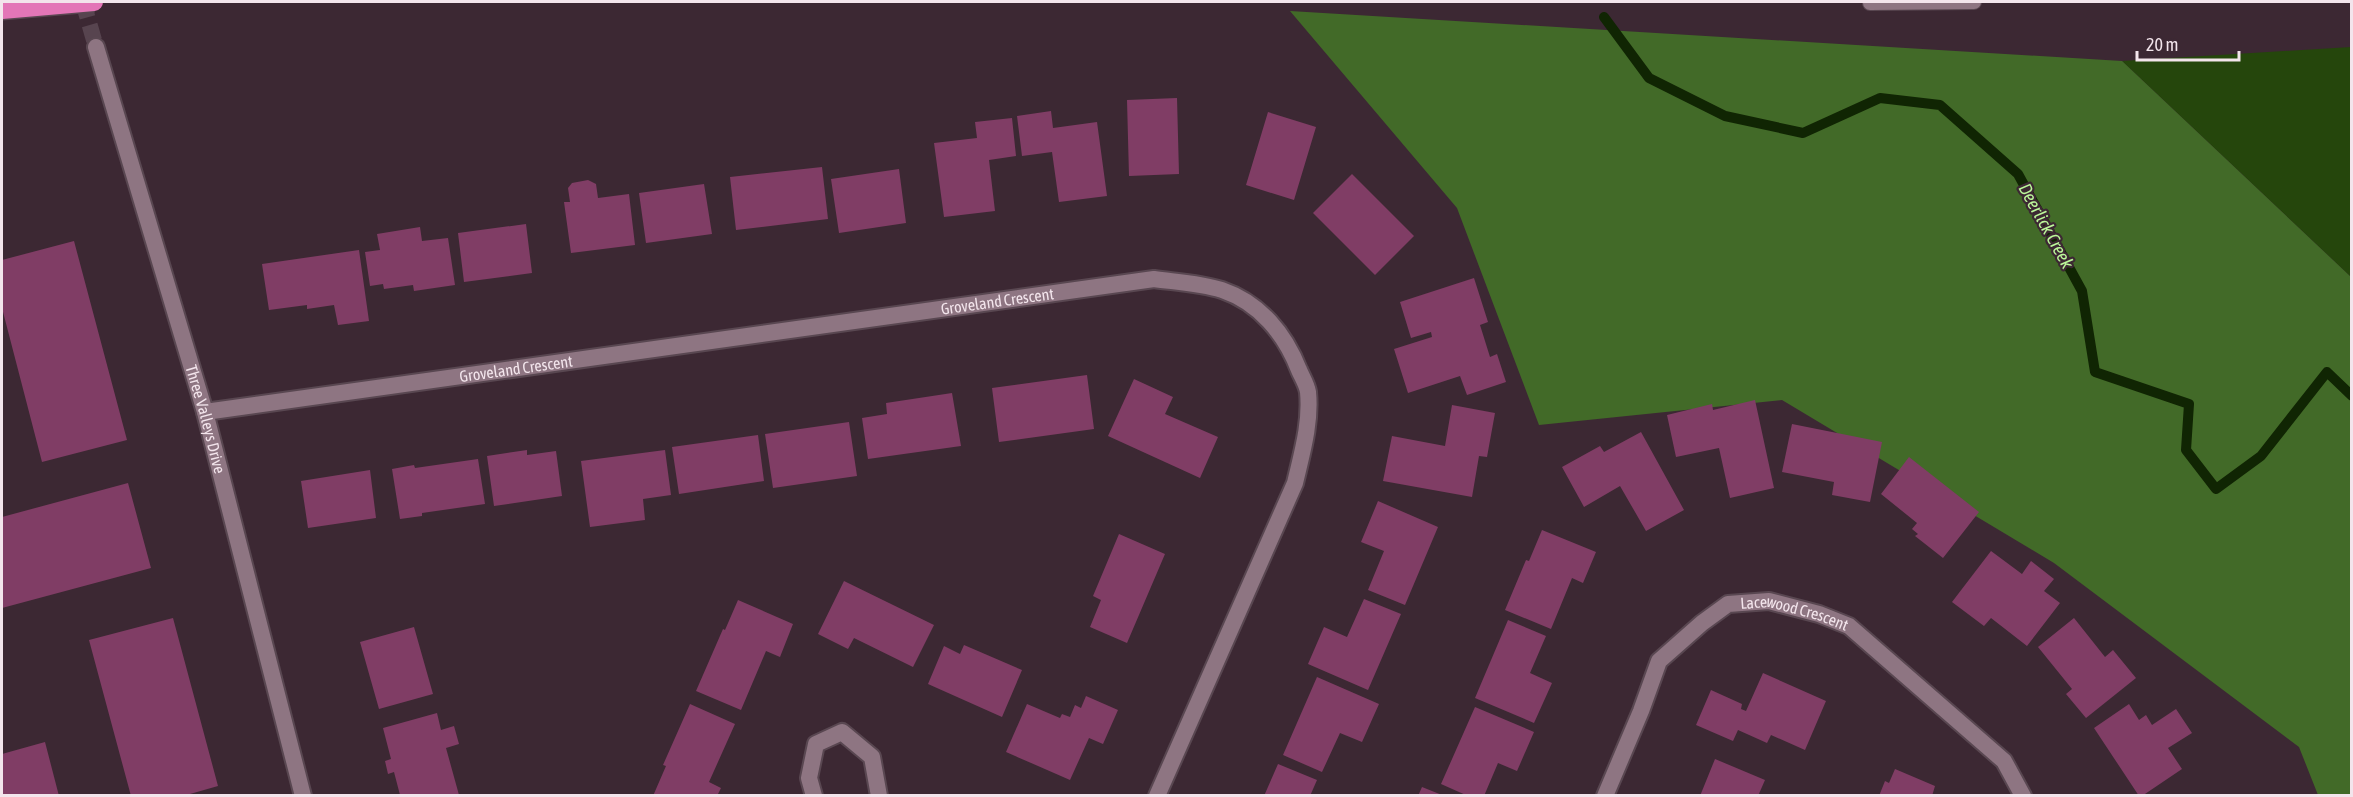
<svg xmlns="http://www.w3.org/2000/svg" width="2353" height="797" viewBox="0 0 2353 797" font-family="'Asap Condensed',sans-serif">
  <style>
    .green { fill: #25460c }
    .forest { fill: #426a28 }
    .lines { fill: none; stroke-linecap: round; stroke-linejoin: round }
    .stream { stroke: #102503; stroke-width: 10 }
    .building { fill: #803d65 }
    .tertiary-tunnel { stroke: #57444f; stroke-width: 16; stroke-dasharray: 16 8; stroke-linecap: butt }
    .service-casing { stroke: #594751; stroke-width: 16 }
    .minor-casing { stroke: #594751; stroke-width: 20 }
    .tertiary-casing { stroke: #594751; stroke-width: 20 }
    .service { stroke: #8e7582; stroke-width: 14 }
    .minor { stroke: #8e7582; stroke-width: 16 }
    .tertiary { stroke: #8e7582; stroke-width: 16 }
    .motorway-bridge-casing { stroke: #594751; stroke-width: 21; stroke-linecap: butt }
    .motorway-bridge { stroke: #e376b7; stroke-width: 18 }
    .labels { text-anchor: middle; stroke-width: 4.5; stroke-linejoin: round; paint-order: stroke }
    .street-label { font-size: 16px; fill: #f3e5ec; stroke: #3c2833 }
    .water-label { font-size: 18px; font-style: italic; fill: #bcf89a; stroke: #3c2833 }
  </style>
  <rect width="100%" height="100%" fill="#3c2833"/>
  <path class="green" d="M2351,47V277L2122,61Z"/>
  <path class="forest" d="M1290,11L2122,61L2351,277V795H2318L2299,747L2054,563L1782,400L1539,425L1457,208Z"/>
  <g class="lines">
    <path class="stream" d="M1604,17L1649,78L1725,116L1803,133L1880,98L1940,105L2018,174L2082,291L2095,372L2189,404L2186,450L2216,489L2261,456L2327,372L2352,396"/>
  </g>
  <path class="building" d="M1177,98L1179,174L1129,176L1127,100Z
    M1051,111L1053,128L1097,122L1107,196L1059,202L1052,152L1022,156L1017,116Z
    M1268,112L1316,127L1294,200L1246,185Z
    M1012,118L1016,156L989,160L995,211L944,217L934,143L977,138L975,122Z
    M822,167L828,219L736,230L730,177Z
    M899,169L906,223L839,233L831,179Z
    M1352,174L1414,236L1375,275L1313,213Z
    M588,180L596,184L598,198L629,194L635,245L571,253L564,202H570L568,188L572,183Z
    M704,184L712,234L646,243L639,193Z
    M526,224L532,273L464,282L458,233Z
    M420,227L422,241L448,238L455,285L414,291L413,285L384,289L383,284L370,286L365,252L380,250L377,234Z
    M74,241L127,440L42,462L2,308V260Z
    M359,250L369,321L338,325L334,305L307,309V305L269,310L262,264Z
    M1474,278L1488,322L1480,325L1490,357L1497,354L1506,382L1467,395L1460,376L1408,393L1394,349L1432,337L1431,332L1411,338L1400,302Z
    M1087,375L1094,429L999,442L992,388Z
    M1134,379L1173,397L1165,414L1218,437L1200,478L1108,436Z
    M952,393L961,446L868,459L862,418L887,414L886,403Z
    M1755,400L1774,488L1730,498L1719,448L1676,457L1667,415L1712,404L1713,410Z
    M1452,405L1495,413L1487,457L1479,456L1472,497L1383,481L1392,436L1445,446Z
    M849,422L857,476L773,488L765,434Z
    M1792,424L1882,442L1870,502L1832,495L1834,482L1782,472Z
    M1641,432L1684,510L1646,531L1620,486L1584,507L1562,467L1600,446L1604,452Z
    M758,435L764,481L679,494L672,447Z
    M527,450V455L556,451L562,496L494,506L487,456Z
    M665,450L671,495L643,499L645,520L590,527L581,461Z
    M1909,457L1979,512L1943,558L1915,536L1918,534L1912,529L1917,523L1881,494Z
    M478,459L485,504L422,513V516L400,519L392,469L414,465L415,468Z
    M370,470L376,518L308,528L301,481Z
    M128,483L151,568L2,608V517Z
    M1378,501L1438,527L1405,605L1368,590L1384,551L1361,542Z
    M1542,530L1596,552L1583,583L1572,578L1551,629L1505,610L1526,560L1529,561Z
    M1119,534L1165,554L1127,643L1090,627L1101,600L1093,596Z
    M1991,551L2022,574L2031,561L2054,579L2044,591L2060,603L2027,646L1991,618L1984,626L1952,602Z
    M844,581L934,625L913,667L854,638L848,649L818,634Z
    M1364,599L1401,614L1368,690L1308,664L1324,627L1347,637Z
    M738,600L793,624L780,657L766,651L741,710L696,691L723,629L725,630Z
    M173,618L218,786L183,796H131L89,640Z
    M2074,618L2105,657L2113,650L2136,678L2086,718L2066,694L2072,689L2038,647Z
    M1508,620L1546,636L1530,673L1552,683L1534,723L1475,698Z
    M414,627L433,694L379,709L360,642Z
    M964,645L1022,670L1002,717L928,684L944,646L960,654Z
    M1763,673L1826,701L1805,750L1771,735L1767,743L1738,730L1733,741L1696,725L1711,690L1742,704L1741,709L1746,711Z
    M1317,677L1379,704L1362,742L1340,733L1322,772L1283,755Z
    M1086,696L1118,710L1103,744L1089,738L1070,780L1006,752L1027,704L1060,718L1062,714L1070,717L1075,705L1081,708Z
    M690,704L735,724L709,782L721,788L717,796H653L666,766L663,765Z
    M2129,704L2139,720L2146,715L2152,725L2176,709L2192,733L2168,748L2182,769L2142,796H2139L2094,728Z
    M1475,707L1534,732L1517,771L1498,763L1484,796H1468L1441,784Z
    M437,713L441,730L454,726L459,744L446,748L459,795H400L394,772L388,774L385,761L391,759L383,728Z
    M45,742L59,796H2V754Z
    M1715,759L1765,780L1758,796H1700Z
    M1278,764L1317,780L1310,796H1264Z
    M1895,769L1935,786L1932,796H1879L1885,781L1889,783Z
    M1422,787L1442,795V796H1418Z"/>
  <g class="lines">
    <path class="tertiary-tunnel" d="M83,2L96,47"/>
    <defs>
      <path id="service" d="M1870,3L1974,2"/>
      <g id="minor">
        <path id="s1" d="M205,412L1154,279C1176,282 1200,283 1222,290C1260,303 1285,334 1299,370C1302,377 1307,385 1308,392C1311,423 1302,453 1295,483L1157,796"/>
        <path d="M814,796L809,778L816,744L842,732L872,757L879,796"/>
        <path id="s2" d="M1605,796L1641,711L1659,661L1702,623L1728,604L1769,601L1819,614L1849,626L2004,761L2023,796"/>
      </g>
      <g id="tertiary">
        <path id="s3" d="M96,47L205,412L303,796"/>
      </g>
    </defs>
    <use href="#service" class="service-casing"/>
    <use href="#minor" class="minor-casing"/>
    <use href="#tertiary" class="tertiary-casing"/>
    <use href="#service" class="service"/>
    <use href="#minor" class="minor"/>
    <use href="#tertiary" class="tertiary"/>
    <defs>
      <path id="motorway-bridge" d="M2,10L94,2"/>
    </defs>
    <use href="#motorway-bridge" class="motorway-bridge-casing"/>
    <use href="#motorway-bridge" class="motorway-bridge"/>
  </g>
  <g class="labels">
    <g class="street-label">
      <text dy="6" stroke="none"><textPath href="#s1" startOffset="800">Groveland Crescent</textPath></text>
      <text dy="6" stroke="none"><textPath href="#s1" startOffset="314">Groveland Crescent</textPath></text>
      <text dy="6" stroke="none"><textPath href="#s3" startOffset="388">Three Valleys Drive</textPath></text>
      <text dy="6" stroke="none"><textPath href="#s2" startOffset="303">Lacewood Crescent</textPath></text>
    </g>
    <g class="water-label">
      <text transform="translate(2046 226) rotate(61)" y="6">Deerlick Creek</text>
    </g>
  </g>
  <rect width="2353" height="797" fill="none" stroke="#f3e5ec" stroke-width="6"/>
  <path d="M2137 51v9h102v-9" fill="none" stroke="#f3e5ec" stroke-width="3"/>
  <text x="2146" y="51" font-size="18" fill="#f3e5ec" stroke="#3c2833" stroke-width="4.5" paint-order="stroke">20 m</text>
</svg>
